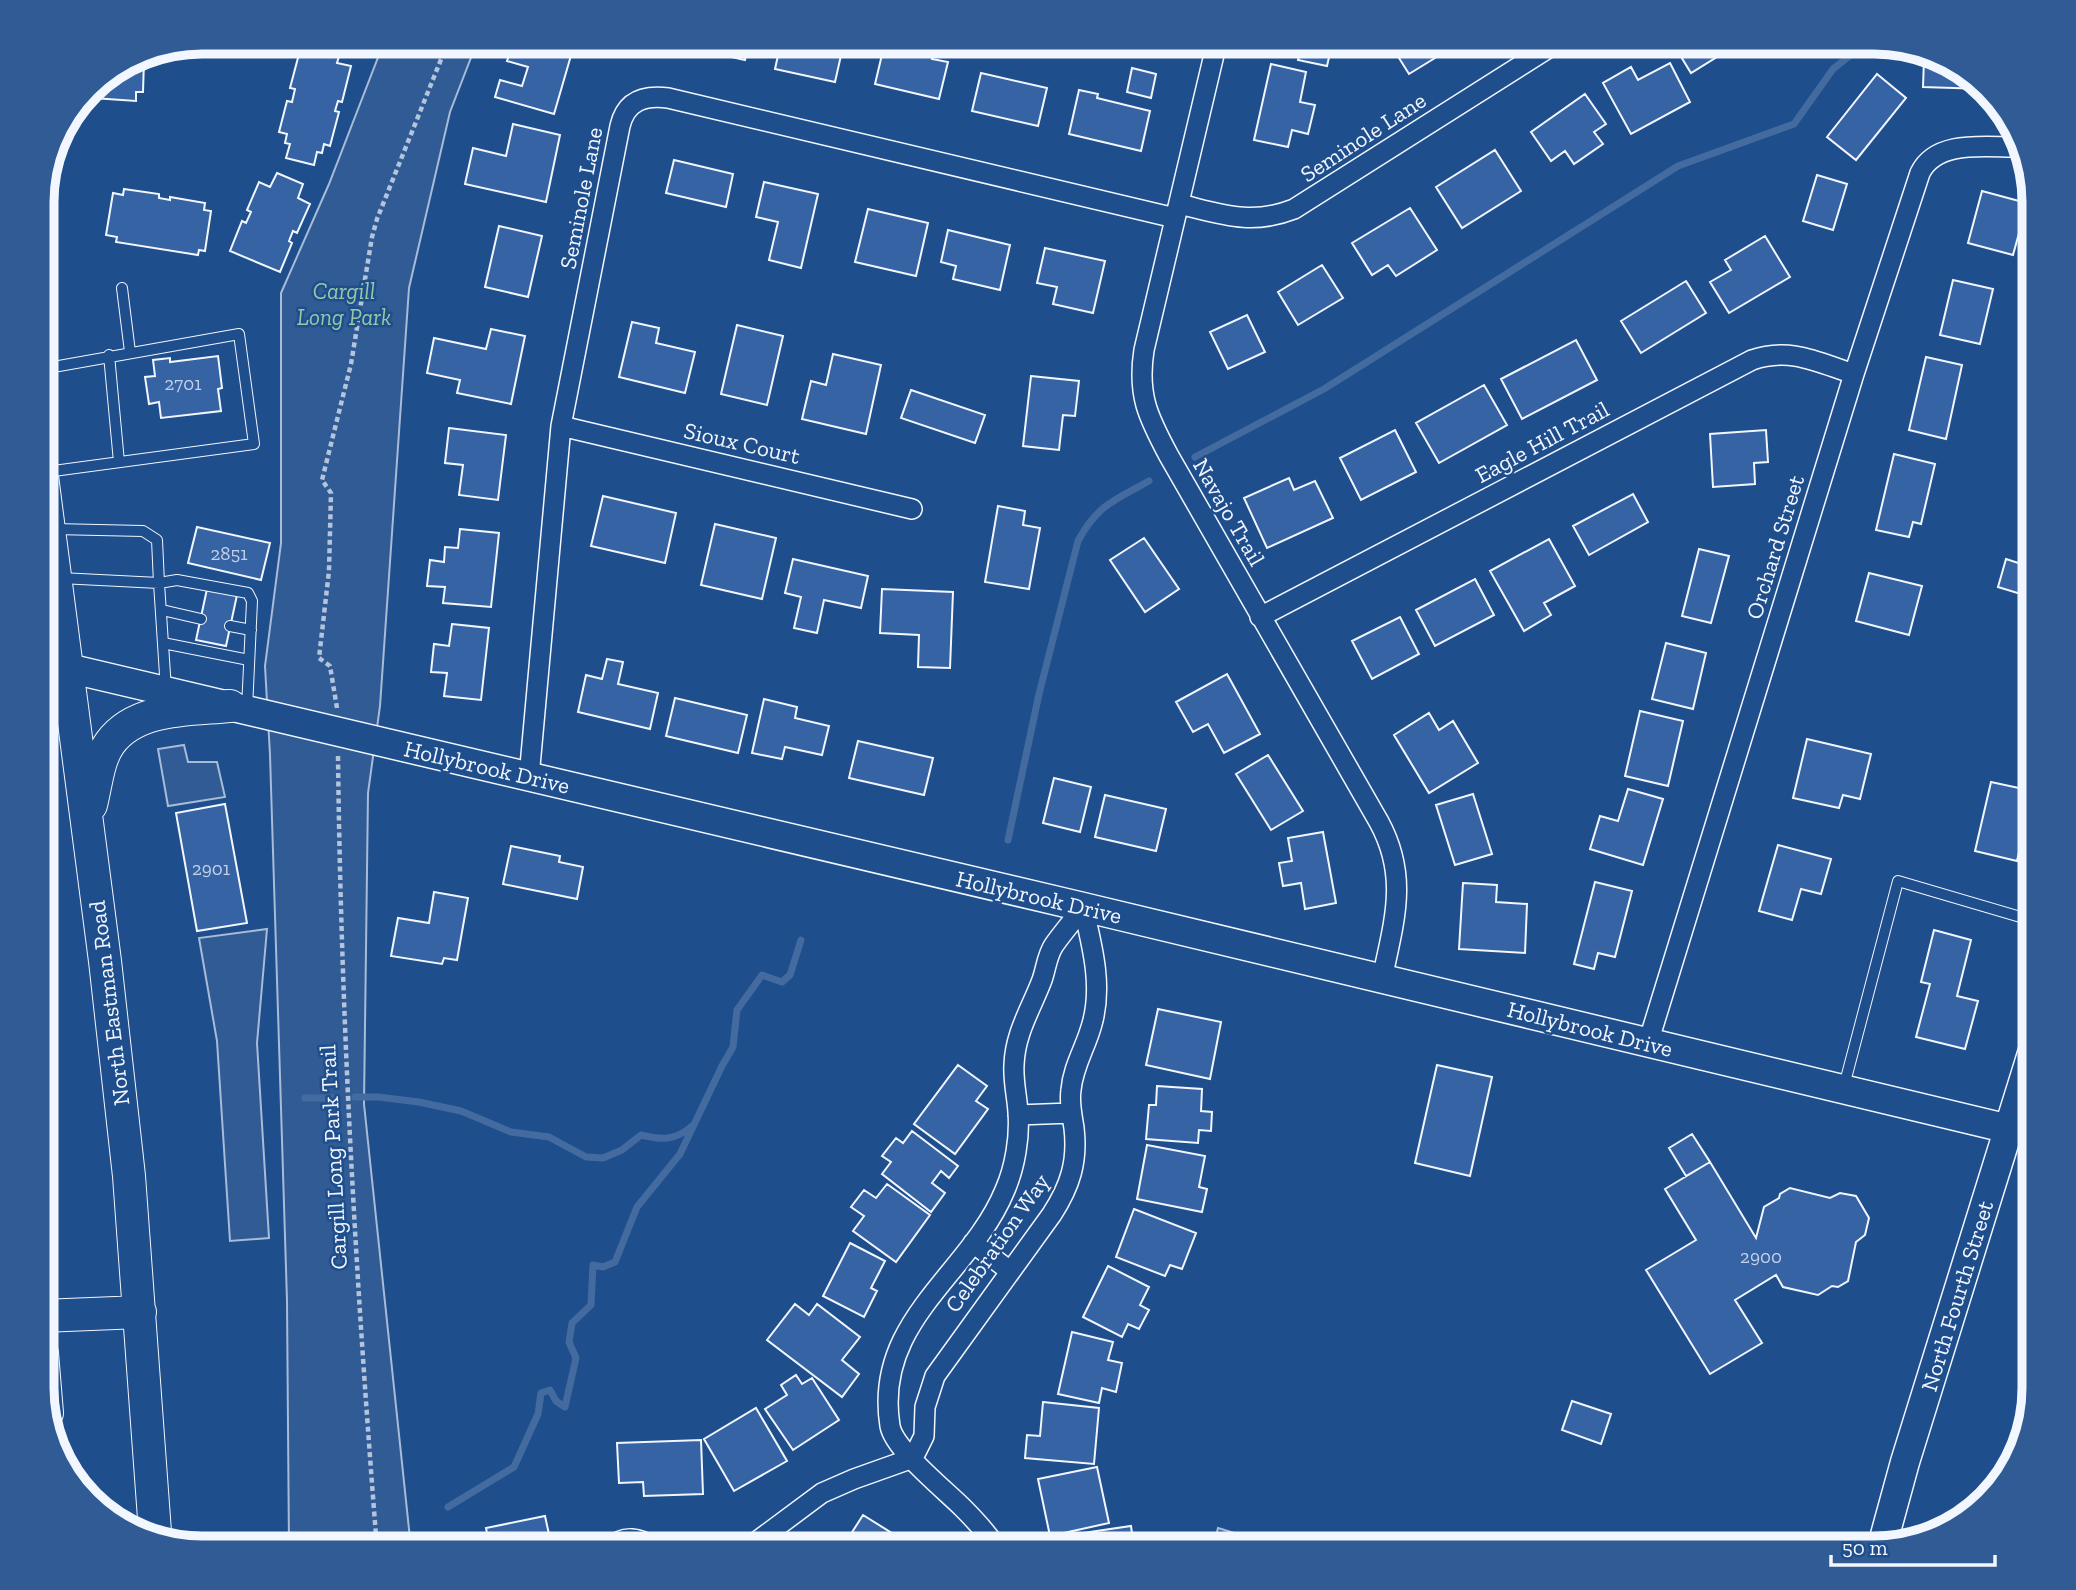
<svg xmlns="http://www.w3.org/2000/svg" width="2076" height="1590" viewBox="0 0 2076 1590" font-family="'Zilla Slab',serif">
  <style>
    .built { fill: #305b95; stroke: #a8bbd7; stroke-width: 2 }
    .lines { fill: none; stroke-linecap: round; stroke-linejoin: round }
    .stream { stroke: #446ba0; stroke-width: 7 }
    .building { fill: #3563a3; stroke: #f2f6ff; stroke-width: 2 }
    .lane-casing { stroke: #f2f6ff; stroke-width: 12 }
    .street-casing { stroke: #f2f6ff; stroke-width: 22 }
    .secondary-casing { stroke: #f2f6ff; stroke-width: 31 }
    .primary-casing { stroke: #f2f6ff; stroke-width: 34 }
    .path { stroke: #b3c4dc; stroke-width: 4.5; stroke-dasharray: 5 3.5; stroke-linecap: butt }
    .lane { stroke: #1f4e8c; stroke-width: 10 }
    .street { stroke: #1f4e8c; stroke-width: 19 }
    .secondary { stroke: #1f4e8c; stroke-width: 28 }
    .primary { stroke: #1f4e8c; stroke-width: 32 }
    .labels { text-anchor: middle; stroke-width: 5; stroke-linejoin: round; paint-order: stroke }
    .number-label { font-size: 19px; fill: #c3d1e8 }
    .street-label { font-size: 23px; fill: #f2f6ff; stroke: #1f4e8c }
    .park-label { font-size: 23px; font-style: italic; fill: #97c8a6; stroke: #1f4e8c }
    .rim { fill: none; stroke: #f2f6ff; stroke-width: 9 }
  </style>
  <rect width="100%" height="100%" fill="#1f4e8c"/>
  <path class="built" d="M384,42H477L450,112L409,288L380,706L368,793L364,1104L411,1548H289L287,1301L270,755L265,666L281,543V293L329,184Z
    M184,745L188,762H217L225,797L168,806L158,749Z
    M267,929L257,1043L269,1238L230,1241L217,1041L199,938Z
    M1218,1528L1260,1541L1258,1548H1213Z"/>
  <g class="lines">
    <path class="stream" d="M1195,457L1324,389L1678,166L1794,124L1833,69L1867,42
      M1008,840L1039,694L1078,541C1097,505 1115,500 1149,481
      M355,1097H378L419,1102L461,1111L511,1132L549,1137L586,1157L603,1158L622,1150L641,1135C662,1140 675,1141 692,1126
      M305,1098H335
      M448,1507L514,1467L538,1414L541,1393L550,1390L556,1401L565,1407L576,1358L569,1342L572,1323L591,1305L593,1265L603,1267L615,1262L637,1207L680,1154L722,1066L733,1047L737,1010L762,975L782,982L790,975L801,940"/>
  </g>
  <path class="building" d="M499,42H537L572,52L554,114L495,97L500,80L522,86L528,67L507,61L512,46Z
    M678,42H749L745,60L678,45Z
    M781,42H844L835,82L775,69Z
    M885,42L936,43L932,59L948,62L939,99L875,84Z
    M1302,42L1332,44L1327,66L1298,60Z
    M1389,42H1461L1409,74Z
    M1672,42H1741L1691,73Z
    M308,48L339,56L337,63L351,66L342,102L338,101L335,111L339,112L330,146L324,144L322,153L317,152L314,165L286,158L290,144L285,143L287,134L279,132L287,101L292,102L295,89L290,88L299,54L306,56Z
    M140,55V60H144L143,92H136V101L93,98L94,91L90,90L96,82Z
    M1924,59L1972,75L1983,89L1923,87Z
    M1670,63L1690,102L1631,134L1603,83L1631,67L1638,80Z
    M1271,64L1306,72L1300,102L1315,105L1308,134L1292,130L1288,147L1254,140Z
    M1132,68L1156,74L1151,98L1127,92Z
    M981,73L1047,88L1038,126L972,111Z
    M1877,74L1906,98L1856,160L1827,137Z
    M1079,90L1098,94L1097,98L1150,111L1141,151L1069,134Z
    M1585,94L1606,124L1594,132L1603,144L1574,164L1565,151L1551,161L1531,132Z
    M513,124L560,135L546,202L465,184L473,148L506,156Z
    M1495,150L1521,191L1462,228L1436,187Z
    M674,160L733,174L726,207L666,193Z
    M277,173L303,184L298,198L310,204L297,233L293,231L289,241L292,243L280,272L230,251L242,221L246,223L251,212L247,210L259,182L270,187Z
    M1817,175L1847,184L1833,230L1803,221Z
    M764,182L818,194L801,268L769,260L778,222L756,217Z
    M124,189L159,194V198L170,200V197L205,203L204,210L211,211L205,251L199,250L198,255L116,242L117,237L106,235L113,193L123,195Z
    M1982,191L2034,205V229L2021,226L2013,255L1968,243Z
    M1410,208L1437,250L1396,276L1388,265L1372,275L1352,243Z
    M868,209L928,223L916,276L855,262Z
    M499,226L542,236L528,297L485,287Z
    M948,230L1010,245L1000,290L953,279L956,266L941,262Z
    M1765,236L1790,277L1729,313L1710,282L1731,270L1725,260Z
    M1045,248L1105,261L1093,313L1053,304L1057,287L1037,283Z
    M1322,265L1343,298L1298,325L1278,292Z
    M1953,280L1993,289L1980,344L1940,335Z
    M1686,281L1706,313L1641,353L1621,321Z
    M1247,315L1265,352L1228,369L1210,332Z
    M632,322L659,328L656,343L695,352L685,393L619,377Z
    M737,325L783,336L767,405L721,394Z
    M491,329L525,336L511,404L457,393L460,380L427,373L434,338L486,349Z
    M1576,340L1597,380L1522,419L1501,379Z
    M833,354L881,365L866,434L802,419L811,381L826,385Z
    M218,356L222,388L218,389L221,411L161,418L159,402L149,404L145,377L155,376L153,360L170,358V362Z
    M1926,357L1962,365L1946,439L1909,430Z
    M1031,376L1079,381L1075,416L1063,415L1059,450L1023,446Z
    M1484,385L1507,425L1439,463L1416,423Z
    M911,390L985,415L975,443L901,418Z
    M449,428L506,435L498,500L459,495L463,465L445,463Z
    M1395,430L1416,472L1361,500L1340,458Z
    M1766,430L1768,462L1754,463L1755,484L1713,487L1710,434Z
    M1894,454L1935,464L1921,524L1913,522L1909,537L1876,530Z
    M1289,478L1294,490L1315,481L1333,518L1267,548L1244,498Z
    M1633,494L1648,522L1589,555L1573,526Z
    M603,496L676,513L665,563L591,546Z
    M998,506L1025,511L1023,525L1040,528L1029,589L985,582Z
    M715,524L776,538L762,599L701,585Z
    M197,527L270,543L261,580L188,563Z
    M460,529L499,533L491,607L443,603L445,587L427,586L430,560L444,562L445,547L458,548Z
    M1144,538L1179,589L1145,612L1110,560Z
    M1549,539L1575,586L1544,603L1551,615L1524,631L1490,571Z
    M1699,549L1729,556L1711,623L1682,616Z
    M793,559L868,576L861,608L824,600L817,633L794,628L801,597L785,593Z
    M2006,559L2034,568V598L1998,587Z
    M1869,573L1922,586L1909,635L1856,621Z
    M1475,579L1494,615L1435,646L1416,610Z
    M207,589L237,595L226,646L196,640Z
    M882,589L953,592L950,668L918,667L919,635L880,633Z
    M1400,617L1419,654L1372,679L1352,641Z
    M452,624L489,628L481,700L444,696L447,673L431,672L434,644L449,646Z
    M1666,643L1706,653L1693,709L1652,699Z
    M607,659L623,662L618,684L658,693L650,729L578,712L586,675L602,679Z
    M1227,674L1260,734L1224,753L1208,724L1193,732L1176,702Z
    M675,698L747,715L738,753L666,736Z
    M764,699L797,707L795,718L829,726L822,755L785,747L782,759L752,753Z
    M1640,711L1683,721L1668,786L1625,776Z
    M1429,713L1439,730L1453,721L1478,763L1429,793L1394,735Z
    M1807,739L1871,754L1860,799L1843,795L1839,808L1793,798Z
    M858,741L933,758L924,795L849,778Z
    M1268,755L1303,811L1271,830L1236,774Z
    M1054,778L1091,787L1080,832L1043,823Z
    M1991,782L2033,791L2017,861L1975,851Z
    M1628,789L1663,799L1643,865L1590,849L1600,816L1618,821Z
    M1473,794L1492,854L1455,865L1436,805Z
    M1105,795L1166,809L1156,851L1095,837Z
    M225,804L247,923L197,931L176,813Z
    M1323,832L1336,903L1305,909L1301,883L1283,886L1279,863L1292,861L1288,838Z
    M1778,845L1831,859L1821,894L1801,889L1792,920L1759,911Z
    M511,846L560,856L559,862L583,867L577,899L503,884Z
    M1595,882L1632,891L1615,957L1598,953L1594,969L1574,964Z
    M1463,883L1497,885L1496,902L1527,904L1525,953L1459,949Z
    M434,892L468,898L457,960L444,958L442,964L391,956L398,918L429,923Z
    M1934,930L1971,940L1957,996L1978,1001L1965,1049L1916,1037L1930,984L1921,982Z
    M1158,1009L1221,1022L1210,1079L1146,1065Z
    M958,1065L987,1086L976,1101L988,1109L955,1154L914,1124Z
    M1437,1065L1492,1077L1470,1176L1415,1163Z
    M1157,1086L1202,1089L1201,1111L1212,1112L1211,1131L1199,1130L1198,1143L1146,1139L1149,1105H1156Z
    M912,1131L958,1166L949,1178L941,1171L932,1183L945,1193L931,1212L882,1174L891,1162L882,1156L896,1138L903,1143Z
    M1692,1134L1710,1162L1686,1176L1669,1148Z
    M1147,1145L1205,1156L1199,1187L1207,1189L1202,1212L1137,1199Z
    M1710,1162L1756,1238L1764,1207L1779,1198L1780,1194L1790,1188L1830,1198L1840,1193L1856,1196L1869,1218L1865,1235L1856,1242L1848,1281L1838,1287L1832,1286L1818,1295L1783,1287L1776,1275L1735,1300L1762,1343L1710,1374L1646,1270L1696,1240L1665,1189Z
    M887,1184L930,1215L896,1262L853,1231L864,1216L851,1207L864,1190L876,1198Z
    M1134,1209L1196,1233L1182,1269L1170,1265L1165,1276L1116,1257Z
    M850,1243L885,1261L871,1288L877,1291L864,1317L823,1296Z
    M1108,1266L1149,1287L1140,1305L1149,1310L1139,1329L1128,1324L1122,1337L1083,1317Z
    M795,1304L809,1315L817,1304L860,1337L842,1360L859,1374L842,1397L767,1340Z
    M1072,1332L1113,1342L1108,1360L1122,1363L1116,1392L1102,1388L1099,1403L1058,1394Z
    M796,1375L802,1384L812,1378L839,1420L793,1450L765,1409L787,1395L781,1385Z
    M1572,1401L1611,1414L1601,1444L1562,1430Z
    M1043,1402L1099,1408L1094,1464L1025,1458L1027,1435L1040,1436Z
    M756,1408L787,1461L734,1491L704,1439Z
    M701,1440L703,1494L644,1496L643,1482L619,1483L617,1443Z
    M1097,1467L1109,1523L1050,1536L1038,1479Z
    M863,1515L911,1545L910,1548H842Z
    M545,1516L552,1548H490L486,1528Z
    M1131,1526L1134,1548H1071L1069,1535Z"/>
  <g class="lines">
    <defs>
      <path id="lane" d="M122,288L130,352
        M109,355L119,462
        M42,369L239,334L254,444L46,472
        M54,529L143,531L157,540L159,583L60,578
        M162,610L201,619
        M230,626L251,630
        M163,643L249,660
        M166,690L159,583L177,580L248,593L252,601L247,709
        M1844,1086L1898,881L2034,921"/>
      <path id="street" d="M1217,42L1144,350C1137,395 1148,417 1169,456L1379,822C1409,877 1394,921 1382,979
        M1179,204C1221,214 1251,226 1294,209L1558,42
        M561,426L912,509
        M1260,617L1752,360C1791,347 1817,362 1854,374
        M529,777L561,426L620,126C626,101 644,95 668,98L1175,218
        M1648,1043L1854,374L1920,173C1937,138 1989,148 2021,147
        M1018,1115L1071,1113
        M973,1243L1010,1271
        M913,1458L924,1436L925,1407L935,1376L1052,1214C1070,1186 1078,1162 1074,1128C1072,1115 1069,1103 1071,1090C1073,1066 1086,1047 1092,1024C1103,986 1092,945 1083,907C1074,920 1063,932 1054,945C1047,955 1046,969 1042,980C1031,1009 1015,1033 1014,1065C1013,1081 1017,1096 1018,1112C1020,1137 1015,1167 1005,1190C970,1275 873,1320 890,1426C894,1449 944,1489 963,1508C975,1520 987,1533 997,1548
        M610,1548C624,1534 640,1538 655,1548
        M748,1548L822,1493L854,1479L913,1458"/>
      <path id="secondary" d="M42,662L1083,907L2034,1135
        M1882,1546L1905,1462L2034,1047"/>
      <path id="primary" d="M42,476L105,961L129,1176L155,1532
        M91,805C96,786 98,759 110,743C136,707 190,710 230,706
        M42,1316L140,1312
        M42,1353L47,1413"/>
    </defs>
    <use href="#lane" class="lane-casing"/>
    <use href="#street" class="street-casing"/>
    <use href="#secondary" class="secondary-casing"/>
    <use href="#primary" class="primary-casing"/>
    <path class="path" d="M337,708L330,666L319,658L329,571L331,493L322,480L351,364L372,237L377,219L448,42
      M338,756C341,1020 356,1284 377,1548"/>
    <use href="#lane" class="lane"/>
    <use href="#street" class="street"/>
    <use href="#secondary" class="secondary"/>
    <use href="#primary" class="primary"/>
  </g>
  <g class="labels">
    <g class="number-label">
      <text x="183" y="390">2701</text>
      <text x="229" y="560">2851</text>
      <text x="211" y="875">2901</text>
      <text x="1761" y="1263">2900</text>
    </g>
    <g class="street-label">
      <text transform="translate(1363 137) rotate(-33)" y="8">Seminole Lane</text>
      <text transform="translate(581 198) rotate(-79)" y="8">Seminole Lane</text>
      <text transform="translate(1542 442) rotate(-28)" y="8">Eagle Hill Trail</text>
      <text transform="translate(742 443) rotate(13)" y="8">Sioux Court</text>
      <text transform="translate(1229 512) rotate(60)" y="8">Navajo Trail</text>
      <text transform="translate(1775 547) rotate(-73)" y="8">Orchard Street</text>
      <text transform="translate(487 767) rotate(13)" y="8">Hollybrook Drive</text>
      <text transform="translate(1039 897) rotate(13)" y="8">Hollybrook Drive</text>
      <text transform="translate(109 1003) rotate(-97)" y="8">North Eastman Road</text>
      <text transform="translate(1590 1029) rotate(14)" y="8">Hollybrook Drive</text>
      <text transform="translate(333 1157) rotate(-93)" y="8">Cargill Long Park Trail</text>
      <text transform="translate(997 1243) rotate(-55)" y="8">Celebration Way</text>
      <text transform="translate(1957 1296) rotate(-73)" y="8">North Fourth Street</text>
    </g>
    <g class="park-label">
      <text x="344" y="299">Cargill<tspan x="344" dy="26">Long Park</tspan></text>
    </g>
  </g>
  <path d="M0 0H2076V1590H0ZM202 54H1874A148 148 0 0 1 2022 202V1388A148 148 0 0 1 1874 1536H202A148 148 0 0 1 54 1388V202A148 148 0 0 1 202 54Z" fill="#305b95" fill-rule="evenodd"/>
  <path class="rim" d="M202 54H1874A148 148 0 0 1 2022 202V1388A148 148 0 0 1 1874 1536H202A148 148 0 0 1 54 1388V202A148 148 0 0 1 202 54Z"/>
  <path d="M1831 1555v10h164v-10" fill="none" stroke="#f2f6ff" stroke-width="3.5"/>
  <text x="1842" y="1555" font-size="21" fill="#f2f6ff" stroke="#1f4e8c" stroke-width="5" paint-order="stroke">50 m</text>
</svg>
